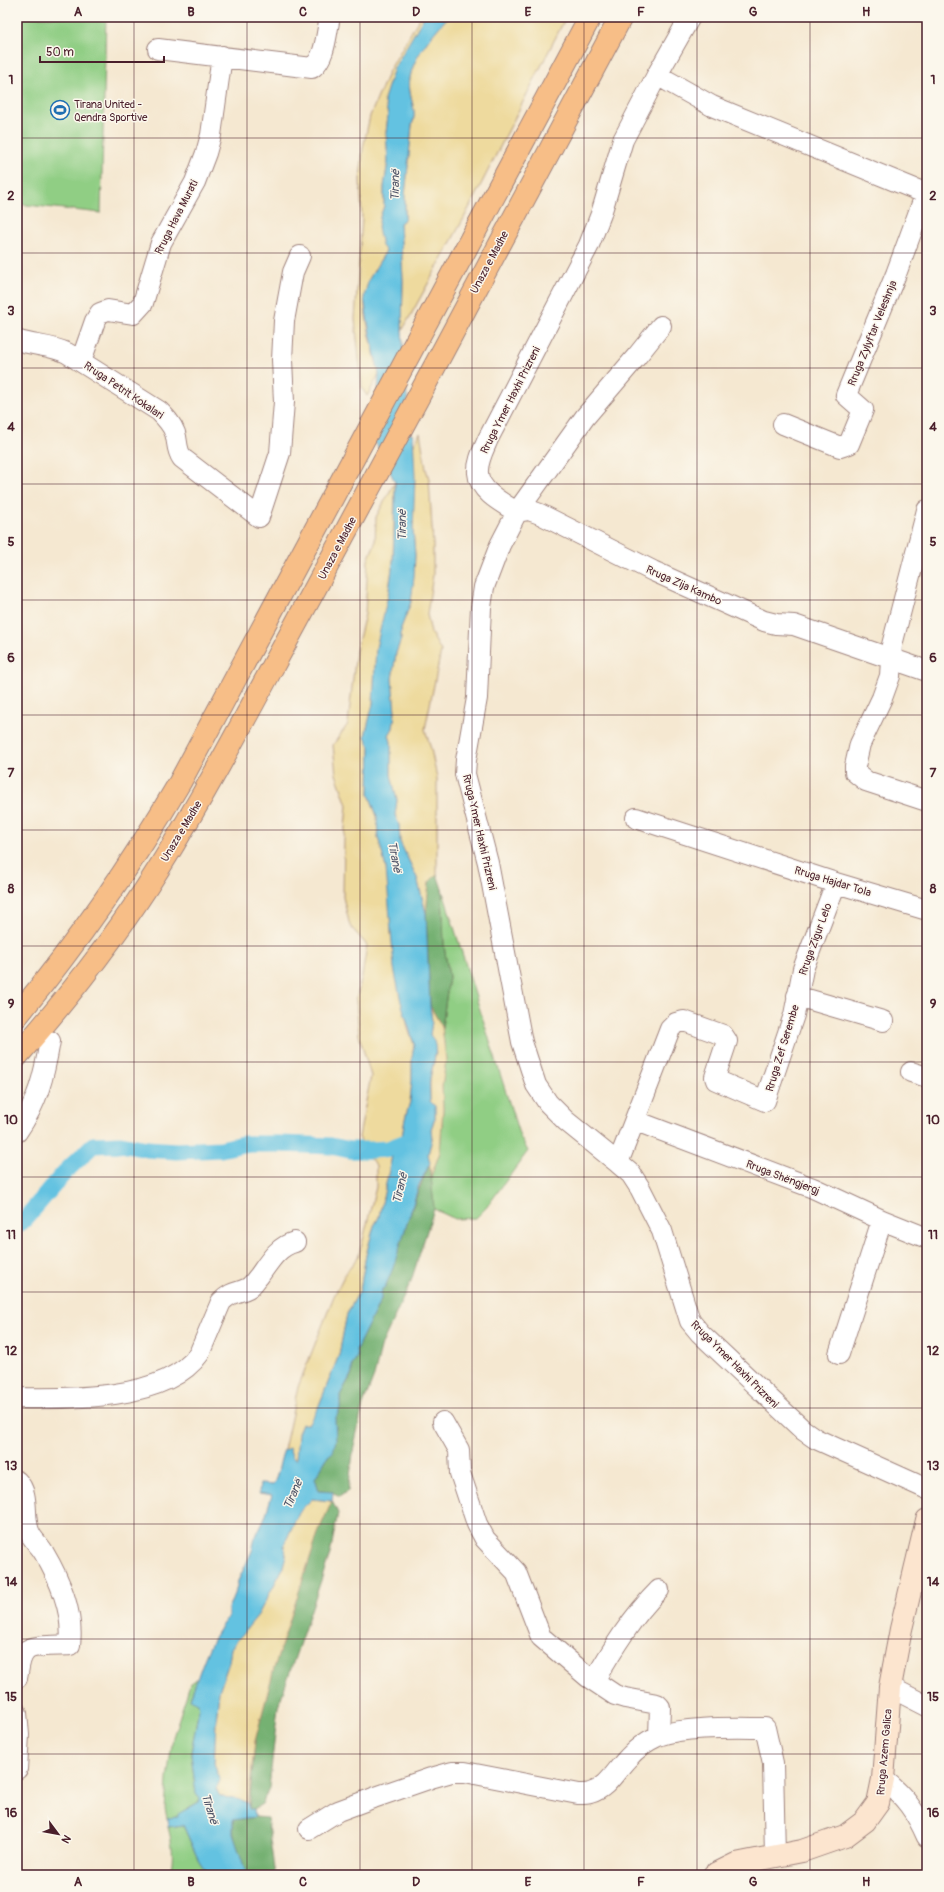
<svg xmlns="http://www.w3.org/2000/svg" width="944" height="1892" viewBox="0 0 944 1892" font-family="Pangolin,sans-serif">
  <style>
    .green { fill: #90ce84; stroke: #6d7658 }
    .forest { fill: #74b172; stroke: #5f684e }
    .sand { fill: #eeda9e; stroke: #9c7c64 }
    .water { fill: #63c2e1; stroke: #567086 }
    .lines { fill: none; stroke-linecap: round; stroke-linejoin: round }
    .canal { stroke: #63c2e1; stroke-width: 17 }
    .street-casing { stroke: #a0847e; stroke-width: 22 }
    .secondary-casing { stroke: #a0847e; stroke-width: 24 }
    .highway-casing { stroke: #a0847e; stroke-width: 24 }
    .street { stroke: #fff; stroke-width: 20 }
    .secondary { stroke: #fce5cf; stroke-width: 22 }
    .highway { stroke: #f7be87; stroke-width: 22 }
    .grid { fill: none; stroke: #4a1f2b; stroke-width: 1; stroke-opacity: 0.55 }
    .labels { text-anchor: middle; stroke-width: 3; stroke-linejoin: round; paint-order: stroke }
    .poi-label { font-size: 11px; fill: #4a1f2b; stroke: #fbf7ec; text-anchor: start }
    .street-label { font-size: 11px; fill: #4a1f2b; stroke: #fbf7ec }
    .water-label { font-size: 12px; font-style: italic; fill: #53586b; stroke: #fbf7ec }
    .neatline { fill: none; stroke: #4a1f2b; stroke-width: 1.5 }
    .grid-label { font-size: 13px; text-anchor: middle; font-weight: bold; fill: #4a1f2b }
  </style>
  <rect width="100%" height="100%" fill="#fbf7ec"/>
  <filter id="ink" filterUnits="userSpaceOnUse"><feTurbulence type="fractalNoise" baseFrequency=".025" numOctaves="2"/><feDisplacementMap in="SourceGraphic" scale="8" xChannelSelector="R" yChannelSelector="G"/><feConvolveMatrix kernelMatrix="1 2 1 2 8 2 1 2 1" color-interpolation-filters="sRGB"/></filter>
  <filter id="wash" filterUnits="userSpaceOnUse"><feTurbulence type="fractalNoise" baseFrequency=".012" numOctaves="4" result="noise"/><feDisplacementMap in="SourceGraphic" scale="16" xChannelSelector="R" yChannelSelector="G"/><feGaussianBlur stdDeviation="0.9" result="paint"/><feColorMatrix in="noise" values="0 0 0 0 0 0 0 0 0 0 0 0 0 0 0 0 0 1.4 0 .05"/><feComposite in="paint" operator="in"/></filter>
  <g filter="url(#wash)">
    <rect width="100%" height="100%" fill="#f5e8d1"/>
    <path class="green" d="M17,17H106L101,213L17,204Z
      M442,889L520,1137L528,1151L486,1208L476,1218L455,1219L434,1209L431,1176L440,1152L443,1109L442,1086L446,1060L442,1027L449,977L444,946Z
      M198,1678L190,1698L198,1702L199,1708L191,1753L196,1794L200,1799L199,1802L186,1809L178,1817L167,1818L165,1809L167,1779L173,1737L190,1684Z
      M183,1825L198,1859L208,1875H169C175,1858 172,1843 168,1827Z"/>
    <path class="forest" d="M437,874L442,889L444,946L449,977L442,1027L430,1006L426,913L429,882Z
      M430,1163L434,1209L411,1281L382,1344L374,1376L363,1405L354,1446L348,1491L339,1497L333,1492L319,1491L315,1478L328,1456L336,1429L335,1420L340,1408V1395L352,1374V1365L357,1357L356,1350L381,1299L382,1289L385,1287C402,1246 411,1203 430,1163Z
      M332,1501L338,1513L330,1554L278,1707L269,1788L262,1804L254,1809L249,1810L255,1741L274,1668L319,1530Z
      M255,1817L267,1818L275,1875H247C240,1857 232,1840 233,1820Z"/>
    <path class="sand" d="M420,17H424L418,27L384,99L388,115L386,133L388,161L384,187V206L380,217L386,251C377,265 368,279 365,295C362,310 375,357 379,374L367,396L362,388L355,319L362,218L360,180L363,148L370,116L389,71Z
      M448,17H566L464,218L402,331L403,280L400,223L405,219V196L412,125C417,111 412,106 410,92C405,65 430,36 448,17Z
      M420,433L426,469L429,479L433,544V575L427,614L431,633L441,651L425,729L431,749L437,778V874L429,882L426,913L417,878L400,842L399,825L395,815L397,800L391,775V742L389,735L393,728L395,712L392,679L396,653L401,639V628L411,602L415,555L413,530V447Z
      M395,482L393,562L385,614L376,648L373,704L365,736L370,747L369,794L377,816L378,837L386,868L390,895L391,934L408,1029L414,1044L412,1058V1080L410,1102L405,1119L401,1143L392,1156L379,1217L374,1226L366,1255L360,1290L347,1314L339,1355L318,1408L297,1448L296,1460L293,1458L289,1449L284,1450L298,1387L334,1296L346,1272L358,1257L363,1240L376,1187V1165L367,1155L359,1137L371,1076L359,1035L356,1000L362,977L367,945L350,926L343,897L344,839L347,805L336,774L333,745L348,724L356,651L365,614L368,560L375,543L376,517Z
      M430,1006L442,1027L446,1060L442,1086L443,1109L440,1152L431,1176L428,1154L432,1139L431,1129L435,1118V1106L430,1101V1079L436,1053L430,1035L432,1021Z
      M312,1499L332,1501L319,1530L274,1668L255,1741L248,1803L237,1798L219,1797L216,1788L214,1763L216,1721L219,1691L229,1662L231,1648L258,1614L282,1570L286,1555L284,1545L299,1511Z"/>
    <path class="water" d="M424,17H448C431,36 405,65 410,92C412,106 417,111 412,125L405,196V219L400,223L403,280L402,331L410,434H413L415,477L413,530L415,555L414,577L411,602L401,628V639L396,653L392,679L395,712L393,728L389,735L391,742V775L397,800L395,815L399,825L400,842L417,878L426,913L430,1006L432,1021L430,1035C441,1047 432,1064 430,1078C429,1086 430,1094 430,1101L435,1106V1118L431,1129L432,1139L428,1154L430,1163L419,1185L393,1268L385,1287L382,1289L381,1299L356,1350L357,1357L352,1365V1373L340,1395V1408L335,1420L336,1440L333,1452L328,1456L315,1478L319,1491L333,1492L332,1501L312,1499L299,1512L284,1545L286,1555L282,1570L258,1615L231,1648L229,1662L219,1691L216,1721L214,1763L220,1781L216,1788L220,1797L237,1798L248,1803L249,1809H254L255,1817L233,1820V1834L247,1875H208L198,1859L183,1825L168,1827L167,1818L178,1817V1814L199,1802L200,1799L196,1794L191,1753L199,1708L198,1703L190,1699C201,1669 208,1641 228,1617V1608L235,1594L238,1581L252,1551L255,1538L265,1517L272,1495L259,1493L260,1484L273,1485C279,1474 279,1462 284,1450L289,1448L293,1458L296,1460L298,1433L302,1424H308L318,1408L339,1355L347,1314L360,1290L366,1255L374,1226L379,1217L392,1156L401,1143L405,1119L410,1102L412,1080V1058L414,1044L401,1002L394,968L386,868L378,837L377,816L369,794L370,747L365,736L373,704L376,648L389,591L393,562L395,508V482L376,443L365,444L375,435L379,374L368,323L364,297L369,279L386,251L382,246L378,227L380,217L384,206V187L388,161L386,133L388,115L384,99L394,68Z"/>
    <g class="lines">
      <path class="canal" d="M17,1225L25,1219L65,1172L93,1145L121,1144L147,1149L176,1151L221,1149L243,1144H280L331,1146L350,1150H371L388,1149L409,1141"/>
    </g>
  </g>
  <g filter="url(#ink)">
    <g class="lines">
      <defs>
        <path id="street" d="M158,49L312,68C326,57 326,34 330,17
          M657,75L712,106L927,194
          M661,326L637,356L585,417L517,512L500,545L484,587L481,607L477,698L466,760L465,774L488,863L522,1042L536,1085L548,1103L566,1121L618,1163L631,1174L640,1188L662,1231L690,1321L700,1333L803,1430L816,1439L927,1489
          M17,340C33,346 51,345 67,353L159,411C165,417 172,424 175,433C178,442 176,449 182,458L259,517L280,453L284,402L282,360L284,321L293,272L300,256
          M81,361L95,321L100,313L108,310L133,314L143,303L161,243L195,182L206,153L211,135L222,56
          M783,424L840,447L849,444L863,410L846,395L896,274L927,190
          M927,510L892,645L890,676L882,698L860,744L855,766V772L866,781L927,801
          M517,512C502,503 479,491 478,473C477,461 484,449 488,439L589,245L601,214L623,140L657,75L690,17
          M517,512L529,510L540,514L653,571L764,621L776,624L794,625L927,671
          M636,818L836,883L927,910
          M797,996L883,1021
          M911,1072L927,1077
          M636,1121L813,1188L882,1220L927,1238
          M17,1132C38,1102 44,1076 50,1041
          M618,1163L670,1029L676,1023L684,1021L723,1035L727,1041L715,1077L716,1080L765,1101L794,1015L803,969L836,883
          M839,1354L882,1220
          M17,1398C69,1399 166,1401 199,1354L221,1302C233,1290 237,1294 248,1288C253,1285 256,1279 259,1276C269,1262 278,1246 295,1242
          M443,1422L459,1450L460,1473L477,1524L485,1539L516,1572L541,1637L588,1677L615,1695L625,1698L657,1704L660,1707L659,1736
          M17,1481C30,1494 23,1515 29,1531C32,1540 40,1545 44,1553C60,1580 74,1613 70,1645C61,1646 32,1644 26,1651C19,1657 19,1670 17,1678
          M594,1681C613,1648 632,1617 659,1590
          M890,1687L927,1706
          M17,1713L19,1735L17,1769
          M883,1779C905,1796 916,1812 927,1837
          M309,1829L338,1811L373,1798L431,1778L452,1772H465L578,1794C582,1794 587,1794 590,1793C608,1788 616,1770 628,1758C636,1749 647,1741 658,1736C686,1726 735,1728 765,1728L773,1763L775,1856"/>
        <path id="secondary" d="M714,1875L736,1864L802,1851L845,1836L865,1821L878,1803L883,1779L890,1687L901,1629L927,1520"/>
        <path id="highway" d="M17,1016C78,942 132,864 180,782L590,17
          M17,1056C69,997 118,934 159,868C214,780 260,689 310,598C415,405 517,211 621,17"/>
      </defs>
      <use href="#street" class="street-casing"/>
      <use href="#secondary" class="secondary-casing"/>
      <use href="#highway" class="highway-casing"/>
      <use href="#street" class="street"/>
      <use href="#secondary" class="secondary"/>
      <use href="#highway" class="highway"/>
    </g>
  </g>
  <path class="grid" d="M134,17V1875M247,17V1875M360,17V1875M472,17V1875M584,17V1875M697,17V1875M810,17V1875M17,138H927M17,253H927M17,368H927M17,484H927M17,600H927M17,715H927M17,830H927M17,946H927M17,1062H927M17,1177H927M17,1292H927M17,1408H927M17,1524H927M17,1639H927M17,1754H927"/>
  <defs>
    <symbol id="stadium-ring" viewBox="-11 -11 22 22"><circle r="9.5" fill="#fbf7ec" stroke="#1f6fb2" stroke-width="1.5"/><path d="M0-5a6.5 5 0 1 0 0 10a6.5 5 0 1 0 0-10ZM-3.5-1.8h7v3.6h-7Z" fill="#1f6fb2"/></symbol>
  </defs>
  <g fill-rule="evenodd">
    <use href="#stadium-ring" x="49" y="99" width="22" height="22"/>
  </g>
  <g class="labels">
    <g class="poi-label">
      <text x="74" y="108">Tirana United -<tspan x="74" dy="13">Qendra Sportive</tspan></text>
    </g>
    <g class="street-label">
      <text transform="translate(176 217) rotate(-63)" y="4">Rruga Hava Murati</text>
      <text transform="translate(489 262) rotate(-62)" y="4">Unaza e Madhe</text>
      <text transform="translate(872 333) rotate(-68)" y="4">Rruga Zylyftar Veleshnja</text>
      <text transform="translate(124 390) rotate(34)" y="4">Rruga Petrit Kokalari</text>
      <text transform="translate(510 400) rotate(-63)" y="4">Rruga Ymer Haxhi Prizreni</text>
      <text transform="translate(337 548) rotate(-62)" y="4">Unaza e Madhe</text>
      <text transform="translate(684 585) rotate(24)" y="4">Rruga Zija Kambo</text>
      <text transform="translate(181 831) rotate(-59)" y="4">Unaza e Madhe</text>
      <text transform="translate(480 832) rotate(77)" y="4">Rruga Ymer Haxhi Prizreni</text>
      <text transform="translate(833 881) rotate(17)" y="4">Rruga Hajdar Tola</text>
      <text transform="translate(815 939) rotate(-70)" y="4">Rruga Zigur Lelo</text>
      <text transform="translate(782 1048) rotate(-73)" y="4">Rruga Zef Serembe</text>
      <text transform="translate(783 1177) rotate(21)" y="4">Rruga Shëngjergj</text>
      <text transform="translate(735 1364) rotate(45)" y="4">Rruga Ymer Haxhi Prizreni</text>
      <text transform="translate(884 1752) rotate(-85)" y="4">Rruga Azem Galica</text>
    </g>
    <g class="water-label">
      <text transform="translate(395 185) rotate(-89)" y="4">Tiranë</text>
      <text transform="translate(402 525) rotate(-90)" y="4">Tiranë</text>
      <text transform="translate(395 857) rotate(79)" y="4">Tiranë</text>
      <text transform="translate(400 1188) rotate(-77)" y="4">Tiranë</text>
      <text transform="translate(293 1494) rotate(-67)" y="4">Tiranë</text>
      <text transform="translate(210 1809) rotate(73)" y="4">Tiranë</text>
    </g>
  </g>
  <rect width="944" height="1892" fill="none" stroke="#fbf7ec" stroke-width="44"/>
  <g transform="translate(58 1834) rotate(122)" stroke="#fbf7ec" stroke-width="3" paint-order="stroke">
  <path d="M0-3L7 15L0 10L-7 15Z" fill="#4a1f2b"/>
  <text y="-6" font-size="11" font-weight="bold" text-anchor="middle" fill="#4a1f2b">N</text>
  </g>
  <path d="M40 56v6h124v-6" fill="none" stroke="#4a1f2b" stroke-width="2"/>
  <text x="46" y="56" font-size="12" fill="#4a1f2b" stroke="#fbf7ec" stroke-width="3" paint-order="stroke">50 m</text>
  <rect x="22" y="22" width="900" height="1848" class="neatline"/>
  <g class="grid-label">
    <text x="78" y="16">A</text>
    <text x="191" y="16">B</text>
    <text x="303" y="16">C</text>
    <text x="416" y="16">D</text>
    <text x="528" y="16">E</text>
    <text x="641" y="16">F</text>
    <text x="753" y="16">G</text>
    <text x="866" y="16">H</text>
    <text x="11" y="84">1</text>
    <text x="933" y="84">1</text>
    <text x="11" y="200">2</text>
    <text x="933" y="200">2</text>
    <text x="11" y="315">3</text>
    <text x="933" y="315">3</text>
    <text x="11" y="431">4</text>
    <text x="933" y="431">4</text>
    <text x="11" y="546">5</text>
    <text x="933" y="546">5</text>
    <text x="11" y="662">6</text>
    <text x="933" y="662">6</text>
    <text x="11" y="777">7</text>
    <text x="933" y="777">7</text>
    <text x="11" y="893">8</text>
    <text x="933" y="893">8</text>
    <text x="11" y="1008">9</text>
    <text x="933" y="1008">9</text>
    <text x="11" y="1124">10</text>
    <text x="933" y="1124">10</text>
    <text x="11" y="1239">11</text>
    <text x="933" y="1239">11</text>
    <text x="11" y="1355">12</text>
    <text x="933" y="1355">12</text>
    <text x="11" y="1470">13</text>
    <text x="933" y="1470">13</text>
    <text x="11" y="1586">14</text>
    <text x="933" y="1586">14</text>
    <text x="11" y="1701">15</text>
    <text x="933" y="1701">15</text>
    <text x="11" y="1817">16</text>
    <text x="933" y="1817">16</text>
    <text x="78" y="1886">A</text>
    <text x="191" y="1886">B</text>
    <text x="303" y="1886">C</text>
    <text x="416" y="1886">D</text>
    <text x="528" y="1886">E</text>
    <text x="641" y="1886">F</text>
    <text x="753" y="1886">G</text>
    <text x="866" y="1886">H</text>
  </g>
</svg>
